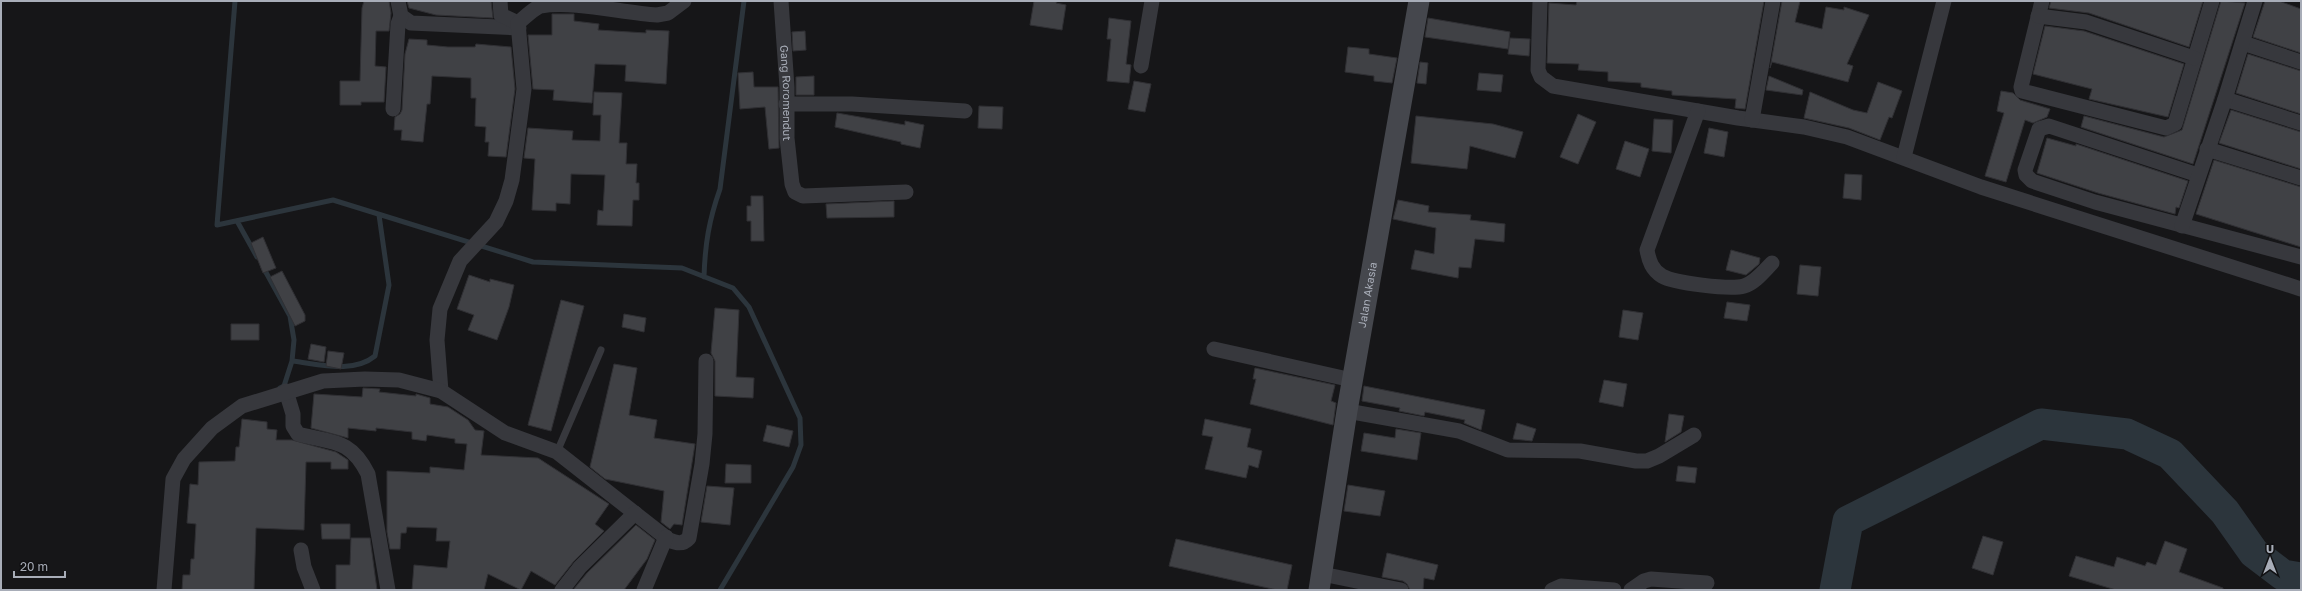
<svg xmlns="http://www.w3.org/2000/svg" width="2302" height="591" viewBox="0 0 2302 591" font-family="'Golos Text',sans-serif">
  <style>
    .lines { fill: none; stroke-linecap: round; stroke-linejoin: round }
    .stream { stroke: #2c353c; stroke-width: 5 }
    .river { stroke: #2c353c; stroke-width: 31 }
    .building { fill: #404145; stroke: #303034 }
    .lane { stroke: #37383d; stroke-width: 7 }
    .street { stroke: #37383d; stroke-width: 15 }
    .secondary { stroke: #45474d; stroke-width: 21 }
    .labels { text-anchor: middle; stroke-width: 3; stroke-linejoin: round; paint-order: stroke }
    .street-label { font-size: 11px; fill: #a8adb8; stroke: #111113 }
  </style>
  <rect width="100%" height="100%" fill="#161618"/>
  <g class="lines">
    <path class="stream" d="M235,1L217,225L333,200L533,262L682,268L733,288L749,307L800,418L801,445L793,467L720,590
      M237,221L257,257
      M263,267L290,316L294,340L292,361
      M704,277C705,244 709,220 720,189L744,1
      M280,388L284,386L292,361C319,364 353,374 375,356L389,285L379,215"/>
    <path class="river" d="M1835,590L1848,521L2041,424L2127,434L2170,454L2225,512L2254,553L2283,575L2301,578"/>
  </g>
  <path class="building" d="M364,1H389L391,13L389,31H376L375,66L386,67L384,102H361V105H340V81H360L362,8Z
    M407,1H491L493,18L436,15L409,8Z
    M1034,1H1057L1056,3L1066,5L1062,30L1030,25Z
    M1577,1H1764L1745,109L1735,108L1736,99L1672,95V91L1641,87V83L1608,81V72L1578,70L1579,64L1547,63L1549,3L1576,5Z
    M1782,1H1800L1795,22L1822,29L1826,7L1844,10V7L1869,15L1847,64L1853,66L1848,82L1772,62L1770,68Z
    M2051,1H2203L2189,47L2089,13L2049,8Z
    M2221,1L2245,3L2193,164L2081,127L2084,116L2164,137L2182,130Z
    M2265,1H2279L2301,9V53L2253,37Z
    M552,14H574V21L599,24L598,30L646,33V30L669,31L666,84L625,81L626,65L595,64L592,103L553,100L554,90L533,89L528,35H552Z
    M1109,18L1131,21L1126,64L1131,65L1129,83L1107,81L1111,39H1107Z
    M1428,18L1510,32L1508,49L1425,37Z
    M2045,26L2084,31L2184,64L2168,117L2089,99L2092,89L2033,74Z
    M805,31L806,50L793,51L792,32Z
    M1510,38L1530,39L1529,56L1508,54Z
    M409,39L427,40V45L448,47H475L476,44L511,47L515,89L506,157L488,156L489,142H485L486,127L475,126L476,98H471V78L432,76L430,104H427L423,142L401,140L402,130H394L395,117L400,114L402,110L405,54Z
    M1348,47L1369,49V54L1397,58L1392,83L1374,81V76L1345,72Z
    M2248,54L2301,71V114L2236,93Z
    M1420,62L1428,63L1426,84L1417,83Z
    M753,72L754,87H778L779,148L769,149L765,107L740,109L738,73Z
    M1479,73L1503,75L1501,92L1477,90Z
    M814,76V95H796V77Z
    M1769,76L1803,90L1802,95L1766,90Z
    M1134,81L1151,84L1145,112L1128,109Z
    M1878,82L1902,91L1892,118L1889,117L1880,140L1849,128L1804,118L1810,92L1853,110L1867,113Z
    M2001,91L2013,93L2020,100L2050,109L2047,117L2033,123L2025,120L2006,182L1985,176L2004,113L1997,111Z
    M594,92L622,93L619,143H627L626,164H637L636,183H639V200H633L632,226L597,225L598,210L603,211L605,175L571,174L570,204L556,203V211L532,210L535,159L524,158L528,128L573,131L572,140L600,141L601,115H593Z
    M979,106L1003,107L1002,129L978,128Z
    M2231,110L2301,132V169L2219,143Z
    M837,113L905,125V121L924,125L920,148L901,144V142L835,127Z
    M1578,114L1596,122L1578,164L1560,157Z
    M1416,116L1493,124L1523,132L1515,158L1470,146L1467,169L1411,163Z
    M1654,119L1673,120L1671,153L1652,151Z
    M1709,128L1728,132L1724,157L1704,153Z
    M2047,138L2076,146V144L2188,181L2179,208L2176,207L2175,214L2098,193L2037,173Z
    M1625,141L1649,149L1640,177L1616,169Z
    M2214,160L2301,187V247L2196,214Z
    M1845,174L1862,175L1861,200L1843,198Z
    M751,196H763L764,241H751V221H747V206H751Z
    M1398,200L1429,206L1428,212L1471,215L1470,220L1505,224L1504,242L1475,239L1471,268L1459,267L1458,278L1411,269L1415,250L1434,254L1436,228L1393,219Z
    M894,201V217L827,218L826,204Z
    M263,237L276,268L263,273L251,243Z
    M1731,250L1760,258L1759,264L1746,275L1726,270Z
    M1800,265L1821,267L1818,296L1797,294Z
    M282,271L305,315V321L295,326L270,277Z
    M469,275L490,282V279L514,285L509,307L497,340L468,330L474,315L457,309Z
    M561,300L584,306L551,431L528,425Z
    M1727,302L1750,305L1747,321L1724,318Z
    M715,308L739,310L736,377L754,378L753,398L715,396V361L711,353Z
    M1623,310L1643,313L1638,340L1619,337Z
    M624,314L646,318L644,332L622,327Z
    M231,324H259V340H231Z
    M311,344L326,347L324,362L308,359Z
    M328,351L344,353L341,369L326,366Z
    M614,364L637,368L629,415L657,420L654,438L695,444L682,525L674,524L670,529L661,522L664,491L605,479L590,467Z
    M1255,368L1335,385L1331,401L1336,403L1333,425L1250,404L1256,379H1253Z
    M1604,380L1627,384L1623,407L1599,402Z
    M1364,386L1485,410L1481,430L1464,423L1465,420L1425,412L1424,416L1399,411L1400,408L1362,401Z
    M363,388L380,389L379,392L416,396V394L430,398V404L448,407L468,420L475,430L484,431L481,455L538,458L609,504L595,524L604,531L574,561L555,585L531,571L521,590L488,574L484,590H412L414,565L447,568L450,541H436L437,528L407,527L406,533H401L400,549H390L387,532V471L430,473V467L464,470L467,444L455,443V439L427,435L426,441L412,439V432L376,428V431L348,428V438L311,428L314,394L362,397Z
    M1669,414L1684,416L1681,432L1665,442Z
    M242,419L267,422V429L277,430L276,440H292L336,452L348,460V469H331V462H306L304,530L256,528L254,590H182L183,575H190L191,559H194L196,524L187,523L190,484L198,485L199,462L235,461L236,447H239Z
    M1205,419L1251,429L1247,447L1262,451L1258,468L1249,465L1246,478L1205,469L1213,437L1202,435Z
    M1517,423L1536,429L1532,441L1513,439Z
    M767,425L793,431L789,447L763,441Z
    M1396,429L1421,433L1417,460L1361,451L1364,433L1395,438Z
    M726,464L751,465V483H725Z
    M1678,466L1697,468L1695,483L1676,481Z
    M1348,485L1385,491L1380,516L1344,511Z
    M707,486L734,488L730,525L701,522Z
    M321,524H350V539H322Z
    M636,525L655,540L647,559L624,590H573L587,573Z
    M1983,536L2003,542L1993,575L1972,568Z
    M351,538H370L377,590H336V565H350Z
    M1176,539L1292,565L1287,590H1277L1169,566Z
    M2165,541L2187,549L2179,572L2223,588V590H2116L2069,576L2076,556L2114,567L2117,557L2145,566L2147,562L2156,565Z
    M1387,553L1438,565L1434,580L1424,578L1423,590H1410L1407,584L1403,581L1382,577Z"/>
  <g class="lines">
    <path class="lane" d="M557,452L601,350"/>
    <g class="street">
      <path d="M398,1L401,16L411,23L519,28"/>
      <path d="M500,1L501,15L518,23"/>
      <path id="s1" d="M781,1L787,87V138L792,184L795,192L803,196L906,192"/>
      <path d="M1540,1L1538,70L1541,77L1553,86L1738,118L1804,127L1847,137L1981,187L2301,289"/>
      <path d="M2042,1L2021,87L2022,91L2166,128L2175,124L2212,1"/>
      <path d="M2038,16L2086,22L2194,58"/>
      <path d="M2243,43L2301,62"/>
      <path d="M1141,66L1152,1"/>
      <path d="M2225,99L2301,123"/>
      <path d="M786,104H852L965,111"/>
      <path d="M393,109L398,24L401,16"/>
      <path d="M1698,111L1647,250C1649,261 1652,270 1662,276C1674,283 1730,290 1744,286C1755,283 1764,271 1772,263"/>
      <path d="M1752,120L1773,1"/>
      <path d="M2207,149L2301,178"/>
      <path d="M1904,157L1944,1"/>
      <path d="M2198,175L2049,126L2039,129L2025,170L2026,175L2032,181L2095,202L2301,257"/>
      <path d="M2182,226L2225,99L2255,1"/>
      <path d="M1214,349L1352,380"/>
      <path d="M286,391L293,414V426L298,434C332,443 350,438 368,474L388,590"/>
      <path d="M441,391L437,340L440,309L460,261L496,222L506,201L512,180L524,89L518,23C524,18 533,9 540,6C573,0 623,13 657,15L668,13L684,1"/>
      <path d="M1347,411L1459,431L1508,450L1580,451L1636,461H1647L1659,456L1694,435"/>
      <path d="M301,550L304,567L313,590"/>
      <path d="M1322,574L1401,590"/>
      <path d="M164,590L173,479L184,459L212,428L242,406L323,381L365,379L399,380L441,391L505,433L557,452L669,540C676,543 683,545 689,538L702,464L705,434L706,361"/>
      <path d="M562,590L580,567L635,513"/>
      <path d="M644,590L666,537"/>
      <path d="M1552,590L1561,586L1614,590"/>
      <path d="M1631,590L1644,581L1651,579L1707,583"/>
    </g>
    <path class="secondary" id="s2" d="M1319,590L1347,411L1419,1"/>
  </g>
  <g class="labels">
    <g class="street-label">
      <text dy="4" stroke="none"><textPath href="#s1" startOffset="92">Gang Roromendut</textPath></text>
      <text dy="4" stroke="none"><textPath href="#s2" startOffset="299">Jalan Akasia</textPath></text>
    </g>
  </g>
  <rect width="2302" height="591" fill="none" stroke="#a8adb8" stroke-width="4"/>
  <g transform="translate(2270 559)" stroke="#111113" stroke-width="3" paint-order="stroke">
  <path d="M0-3L7 15L0 10L-7 15Z" fill="#a8adb8"/>
  <text y="-6" font-size="11" font-weight="bold" text-anchor="middle" fill="#a8adb8">U</text>
  </g>
  <path d="M14 571v6h51v-6" fill="none" stroke="#a8adb8" stroke-width="2"/>
  <text x="20" y="571" font-size="12" fill="#a8adb8" stroke="#111113" stroke-width="3" paint-order="stroke">20 m</text>
</svg>
